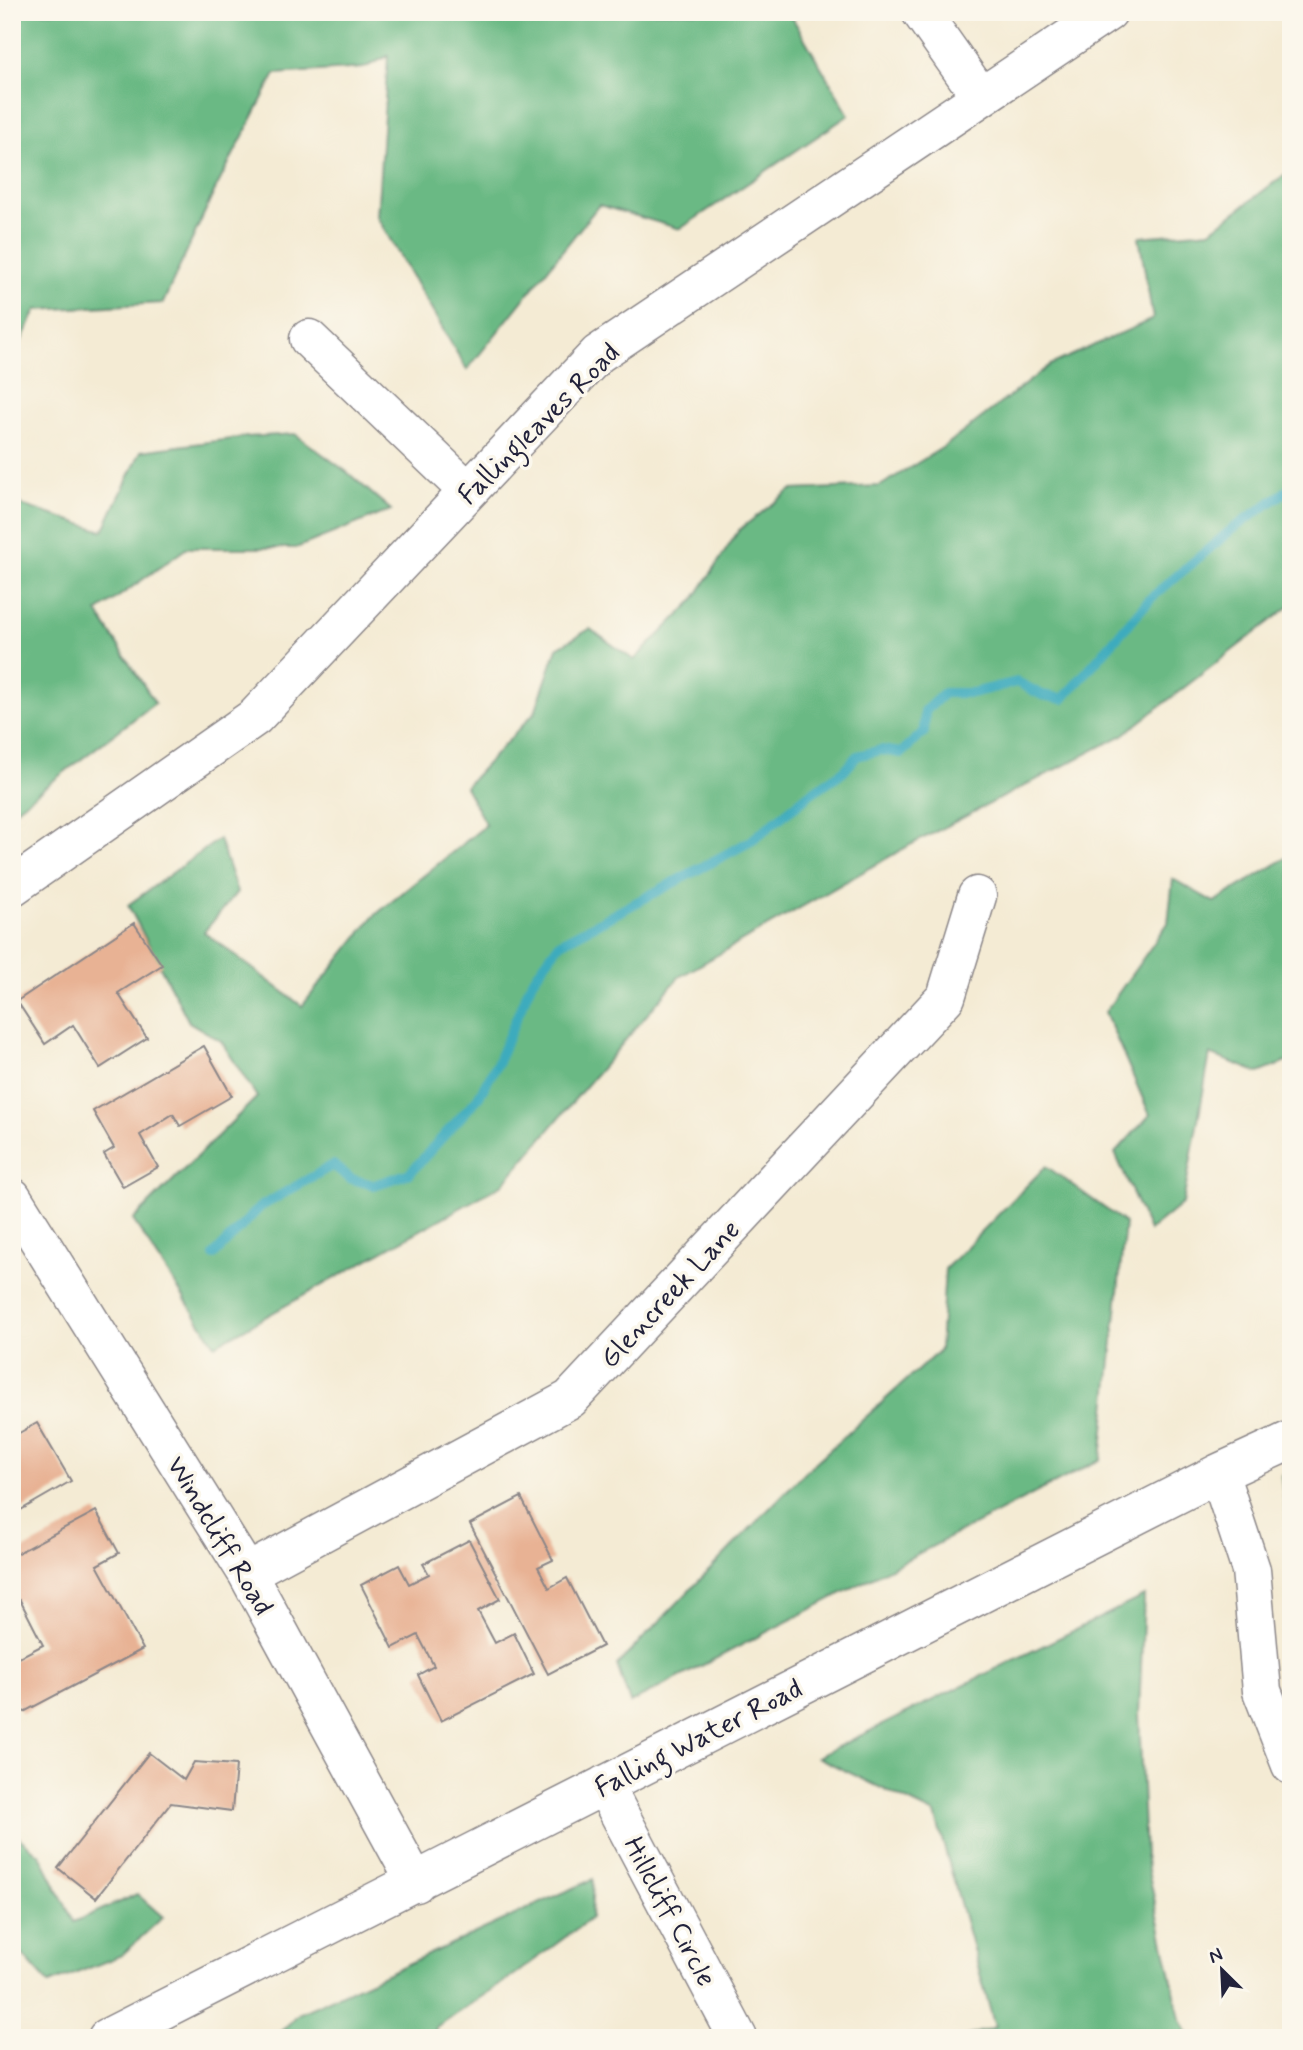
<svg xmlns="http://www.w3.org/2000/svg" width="1303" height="2050" viewBox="0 0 1303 2050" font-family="Mynerve,sans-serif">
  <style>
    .forest { fill: #6ab984; stroke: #466e60; stroke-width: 2 }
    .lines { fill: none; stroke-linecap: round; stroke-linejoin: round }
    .stream { stroke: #3eabbd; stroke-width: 10 }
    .building { fill: #e8b294 }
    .street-casing { stroke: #8b8688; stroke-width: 41 }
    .street { stroke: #fff; stroke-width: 38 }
    .labels { text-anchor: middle; stroke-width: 7; stroke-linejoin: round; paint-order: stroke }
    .street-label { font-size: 28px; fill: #22223b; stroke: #fbf7ec }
  </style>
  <rect width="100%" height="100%" fill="#fbf7ec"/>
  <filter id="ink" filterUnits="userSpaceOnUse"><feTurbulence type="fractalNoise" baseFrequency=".0143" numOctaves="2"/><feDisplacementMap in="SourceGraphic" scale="14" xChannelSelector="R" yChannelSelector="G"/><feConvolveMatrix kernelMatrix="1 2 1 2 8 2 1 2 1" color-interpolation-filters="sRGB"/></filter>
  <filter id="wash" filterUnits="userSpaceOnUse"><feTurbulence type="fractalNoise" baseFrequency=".00686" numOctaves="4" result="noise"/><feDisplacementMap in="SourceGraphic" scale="28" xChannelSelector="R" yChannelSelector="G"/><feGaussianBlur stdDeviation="1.57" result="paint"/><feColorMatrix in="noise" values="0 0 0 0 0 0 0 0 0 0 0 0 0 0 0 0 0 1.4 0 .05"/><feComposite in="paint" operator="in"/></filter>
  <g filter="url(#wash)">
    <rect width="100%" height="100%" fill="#f4ebd4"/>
    <path class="forest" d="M12,12H789L849,115L680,229L599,205L467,370L377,217L388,56L364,68L275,74L214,192L163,303L36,310L12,360Z
      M1291,170V605L1123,735L912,844L679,977L503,1184L215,1345L133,1220L257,1097L221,1041L189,1022L128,905L219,839L237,892L204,932L302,1006L374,916L486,825L465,787L535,712L557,648L590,629L634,660L693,601L739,530L791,490L880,486L945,446L1050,365L1153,319L1139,237L1210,231Z
      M295,434L347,472L391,510L296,548H187L97,612L155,703L12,812V491L21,505L103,531L141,451L246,437Z
      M1291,855V1060L1259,1073L1210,1054L1183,1203L1149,1231L1115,1153L1150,1115L1105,1012L1168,923L1173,879L1214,902Z
      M1046,1166L1125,1223L1101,1459L630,1703L617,1665L805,1472L940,1350L945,1269Z
      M1291,1472V1553L1281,1476Z
      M1144,1596L1139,1714L1145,1856L1180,2018L1190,2038H961L995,2027L935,1814L817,1757Z
      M12,1832L40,1855L74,1922L137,1894L163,1917L122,1955L49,1984L12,1943Z
      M593,1879L591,1918L517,1973L436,2027L434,2038H275L298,2014Z"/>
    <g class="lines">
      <path class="stream" d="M214,1255L260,1207L333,1165L351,1179L374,1185L410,1173L478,1098L497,1064L532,981L559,944L751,841L811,793L844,771L857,756L881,750L901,753L924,732L925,711L944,693H972L1017,682L1042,695L1063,699L1151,598L1231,530L1291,488"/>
    </g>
    <g id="blocks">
      <path class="building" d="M134,923L162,965L118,993L147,1038L100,1068L73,1025L45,1044L17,1001Z
        M204,1046L232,1096L180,1126L173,1114L140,1135L158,1167L123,1187L104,1154L114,1148L93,1111Z
        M37,1423L71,1481L12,1515V1437Z
        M521,1497L553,1560L538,1567L549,1588L567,1578L602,1646L548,1674L470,1524Z
        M96,1511L119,1553L97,1565L143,1649L22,1713L12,1695V1661L43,1645L20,1600L12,1603V1556Z
        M469,1540L500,1599L478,1611L495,1643L514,1633L534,1674L441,1721L418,1675L434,1666L418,1635L393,1648L361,1585L399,1565L409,1584L429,1574L423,1564Z
        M149,1753L184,1780L194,1762L236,1765L232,1811L171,1803L96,1898L58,1868Z"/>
    </g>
  </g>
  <g filter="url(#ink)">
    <use href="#blocks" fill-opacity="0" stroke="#8b8688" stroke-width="2"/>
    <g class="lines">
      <defs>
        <path id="street" d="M921,12L981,97
          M309,339L468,491
          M12,887L255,717L598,354L1108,12
          M12,1197L247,1573L416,1883
          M1219,1473L1251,1570L1262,1691L1291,1765
          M247,1573L570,1399L946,997L977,896
          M604,1785L738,2038
          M107,2038L1219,1473L1291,1440"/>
      </defs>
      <use href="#street" class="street-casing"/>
      <use href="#street" class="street"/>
    </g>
  </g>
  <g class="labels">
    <g class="street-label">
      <text transform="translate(538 423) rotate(-45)" y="10">Fallingleaves Road</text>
      <text transform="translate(669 1293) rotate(-47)" y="10">Glencreek Lane</text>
      <text transform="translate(221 1535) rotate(59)" y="10">Windcliff Road</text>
      <text transform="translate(698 1737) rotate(-27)" y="10">Falling Water Road</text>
      <text transform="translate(671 1911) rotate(62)" y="10">Hillcliff Circle</text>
    </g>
  </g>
  <rect width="1303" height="2050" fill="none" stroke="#fbf7ec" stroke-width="42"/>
  <g transform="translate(1222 1970) rotate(336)" stroke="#fbf7ec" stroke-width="5" paint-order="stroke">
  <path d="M0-5L12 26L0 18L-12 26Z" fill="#22223b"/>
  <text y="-10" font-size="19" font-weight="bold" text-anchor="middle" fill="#22223b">N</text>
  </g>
</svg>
